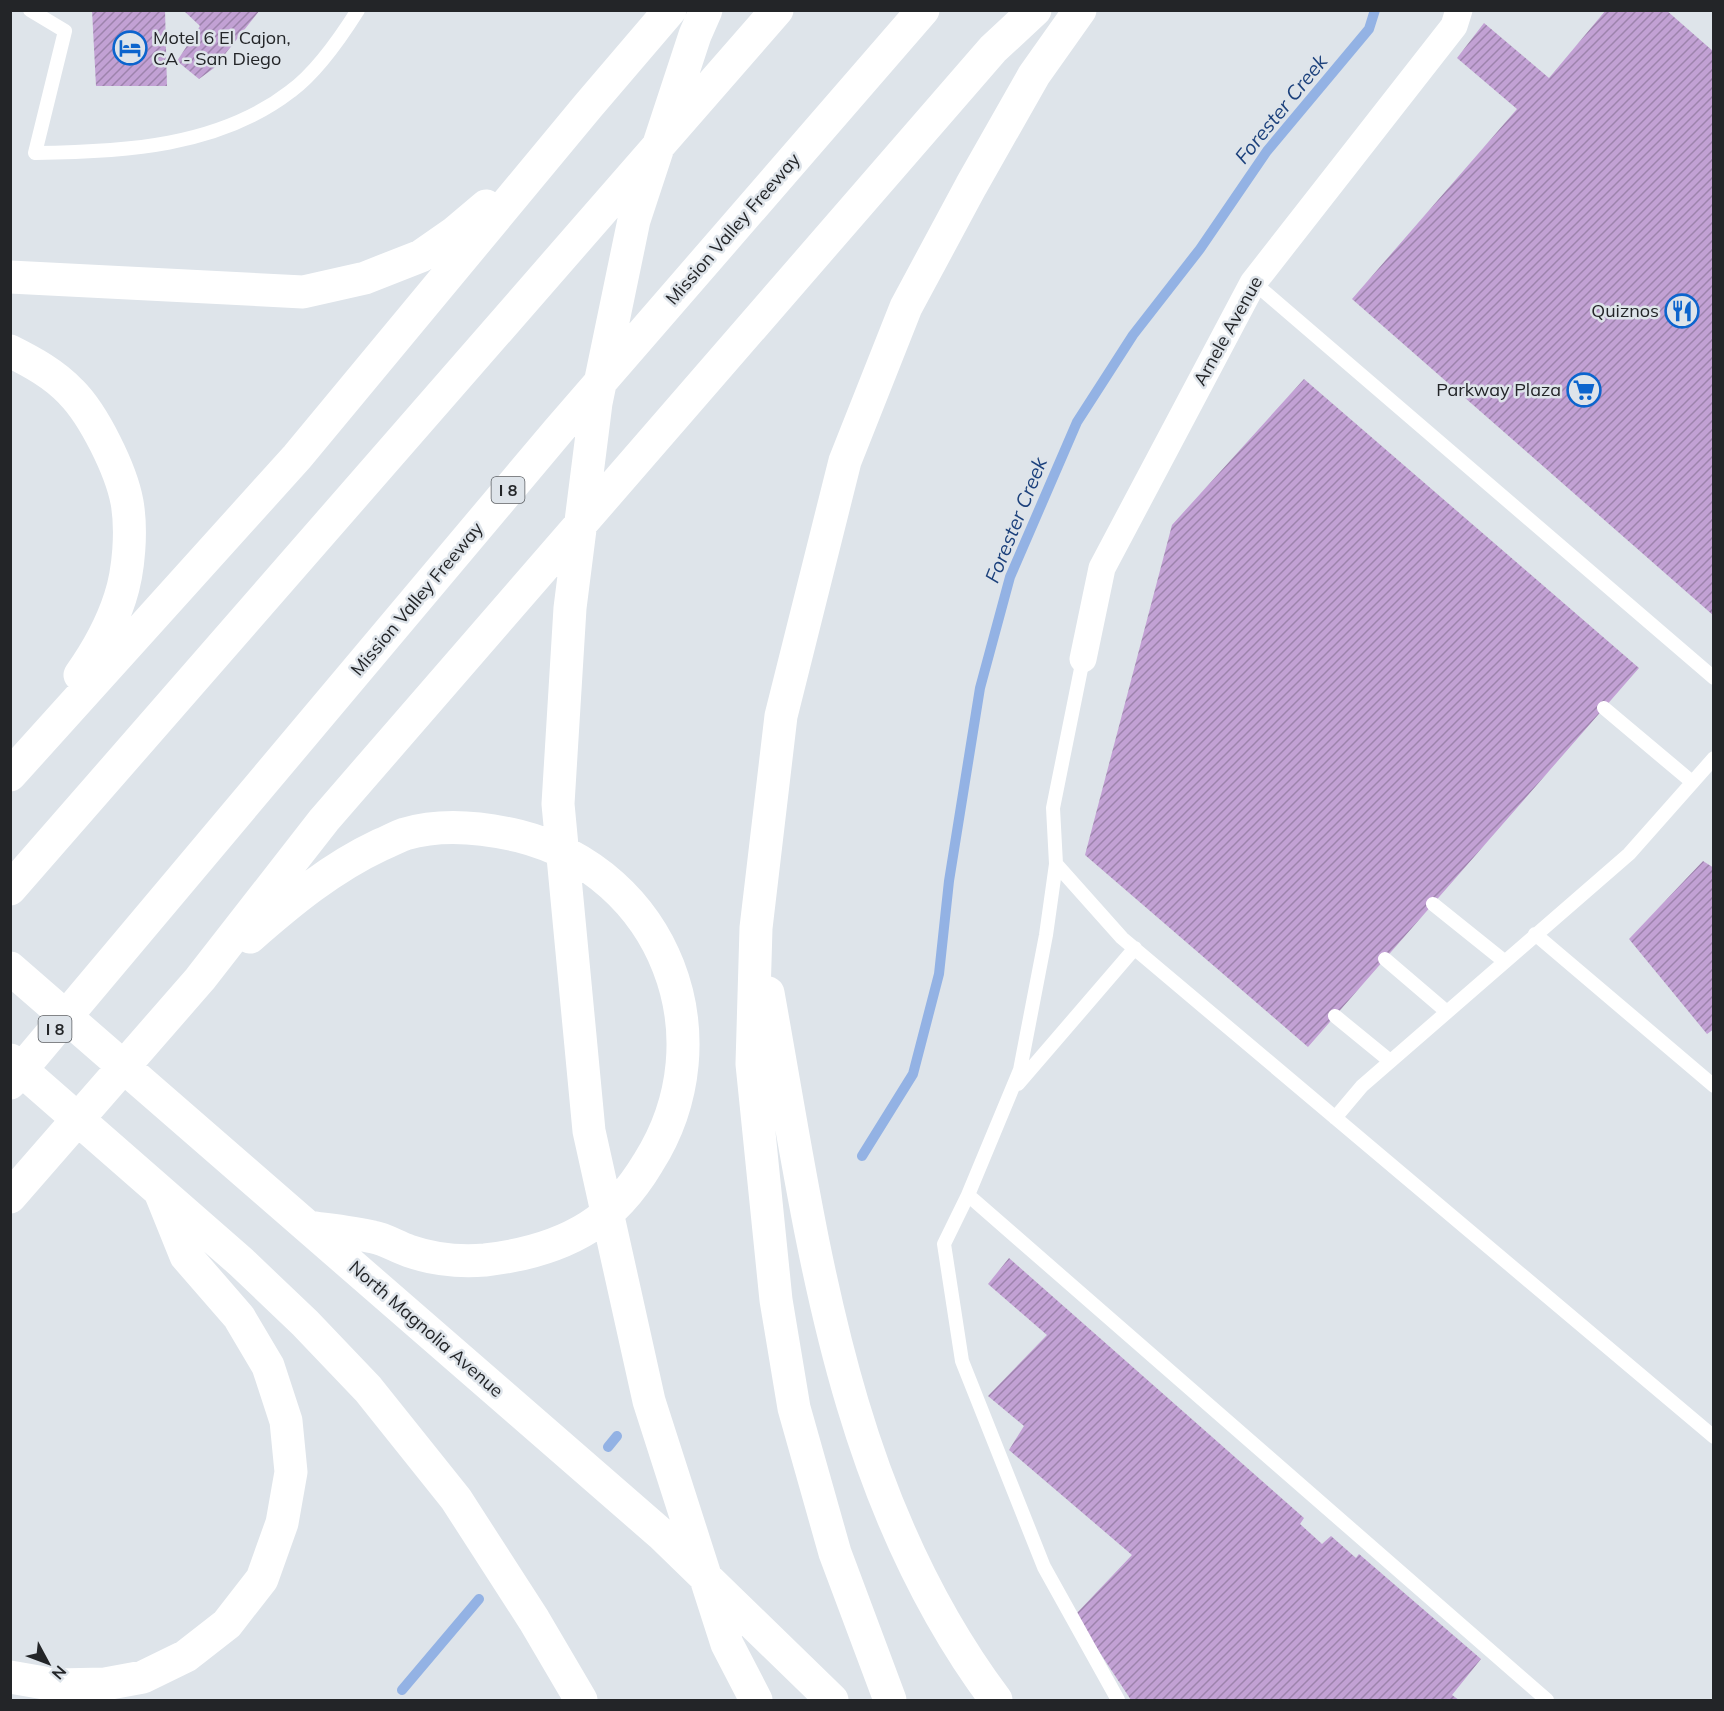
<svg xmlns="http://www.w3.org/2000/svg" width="1724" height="1711" viewBox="0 0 1724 1711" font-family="Mulish,sans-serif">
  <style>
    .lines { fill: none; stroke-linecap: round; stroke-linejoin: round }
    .stream { stroke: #93b2e4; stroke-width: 10 }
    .building { fill: url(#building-hatch) }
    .service { stroke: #fff; stroke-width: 14 }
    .minor { stroke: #fff; stroke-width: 27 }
    .motorway { stroke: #fff; stroke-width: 33 }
    .labels { text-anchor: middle; stroke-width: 5; stroke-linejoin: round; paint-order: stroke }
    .shield { fill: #dee4ea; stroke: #5b5e62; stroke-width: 1.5 }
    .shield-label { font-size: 16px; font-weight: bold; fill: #232528 }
    .poi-label { font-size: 18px; fill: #232528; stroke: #dee4ea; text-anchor: end }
    .street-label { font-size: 18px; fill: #232528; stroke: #dee4ea }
    .water-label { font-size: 20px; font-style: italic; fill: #1c417c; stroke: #dee4ea }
  </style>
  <defs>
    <pattern id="building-hatch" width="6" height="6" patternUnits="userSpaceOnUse" patternTransform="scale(1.5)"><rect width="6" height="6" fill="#c2a1d4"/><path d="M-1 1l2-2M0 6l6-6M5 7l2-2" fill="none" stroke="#9d83ac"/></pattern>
  </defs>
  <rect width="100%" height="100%" fill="#dee4ea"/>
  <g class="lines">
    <path class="stream" d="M862,1156L913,1074L939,974L949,881L980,688L1010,577L1077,422L1133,335L1200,249L1267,151L1369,29L1375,10
      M608,1447L617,1436
      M402,1690L479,1599"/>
  </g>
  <path class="building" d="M92,10H165L167,86H96Z
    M183,10H260L214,68L199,79L177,61L200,26Z
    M1606,10H1666L1714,52V616L1352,299L1517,109L1457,58L1484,23L1549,78Z
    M1304,379L1639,668L1308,1047L1085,855L1172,525Z
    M1703,861L1714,868V1029L1707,1034L1629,939Z
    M1009,1258L1304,1518L1300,1524L1322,1544L1331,1536L1356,1558L1359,1554L1481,1659L1452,1695L1459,1700H1131L1075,1615L1132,1555L1009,1450L1024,1426L988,1396L1047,1335L988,1284Z"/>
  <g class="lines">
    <path class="service" d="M30,10L65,31L35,153C123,152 219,147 291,91C317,72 341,37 358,10
      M1253,282L1714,678
      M1083,659L1053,808L1056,864L1122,938L1714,1437
      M1604,708L1692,782
      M1056,864L1046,935L1020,1070L968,1195L1547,1700
      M1433,904L1504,961
      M1535,934L1714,1086
      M1385,959L1447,1012
      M1335,1016L1390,1061
      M1018,1084L1135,948
      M1335,1118L1362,1086L1629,854L1714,758
      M968,1195L944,1244L962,1361L1044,1567L1118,1700"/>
    <path class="minor" d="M1083,659L1102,568L1253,283L1454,26L1459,10"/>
    <path class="motorway" d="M706,10L695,35L634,220L596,403L570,608L558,804L589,1131L649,1401L727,1644L756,1700
      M10,277L303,292L365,278L421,256L454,233L486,206
      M10,351C32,362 54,374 71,392C94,415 121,470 127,502C132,530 129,571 120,598C111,626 97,651 80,675
      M10,775L297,457L588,106L670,10
      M10,889L777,10
      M250,937C290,902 331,868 380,845C388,842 396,837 405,834C442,823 481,827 519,836C665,873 728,1037 648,1163C633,1188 614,1211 589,1227C559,1246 520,1256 485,1260C460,1262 432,1259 409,1251C397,1247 385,1239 373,1237C352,1232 330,1230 308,1227
      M10,968L661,1534L832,1700
      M768,993C813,1241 841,1493 996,1700
      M10,1060L241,1262L305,1323L368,1389L456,1499L534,1620L581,1700
      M10,1083L558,431L923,10
      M10,1197L200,979L324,820L993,49L1035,10
      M10,1677L56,1685L105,1684L143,1677L186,1656L227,1624L262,1579L282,1523L291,1472L286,1421L268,1366L239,1317L186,1256L161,1194
      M890,1700L835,1553L794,1408L776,1300L752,1064L756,928L781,716L845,461L906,307L971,186L1034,75L1080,10"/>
  </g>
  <defs>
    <symbol id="hotel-ring" viewBox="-11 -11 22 22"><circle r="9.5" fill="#dee4ea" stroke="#0c64cd" stroke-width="1.5"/><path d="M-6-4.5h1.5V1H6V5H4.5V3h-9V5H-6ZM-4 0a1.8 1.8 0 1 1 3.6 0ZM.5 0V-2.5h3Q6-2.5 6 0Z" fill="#0c64cd"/></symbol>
    <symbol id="restaurant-ring" viewBox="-11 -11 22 22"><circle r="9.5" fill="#dee4ea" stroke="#0c64cd" stroke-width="1.5"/><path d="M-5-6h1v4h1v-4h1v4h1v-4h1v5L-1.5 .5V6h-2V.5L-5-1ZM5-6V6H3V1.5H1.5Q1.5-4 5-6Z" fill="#0c64cd"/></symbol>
    <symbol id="supermarket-ring" viewBox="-11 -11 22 22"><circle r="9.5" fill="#dee4ea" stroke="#0c64cd" stroke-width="1.5"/><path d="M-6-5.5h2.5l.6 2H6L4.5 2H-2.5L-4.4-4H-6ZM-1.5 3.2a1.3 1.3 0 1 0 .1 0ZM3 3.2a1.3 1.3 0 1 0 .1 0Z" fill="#0c64cd"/></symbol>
  </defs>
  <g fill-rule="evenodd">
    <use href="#hotel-ring" x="111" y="29" width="38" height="38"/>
    <use href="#restaurant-ring" x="1663" y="292" width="38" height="38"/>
    <use href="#supermarket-ring" x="1565" y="371" width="38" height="38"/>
  </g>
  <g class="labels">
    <g class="shield">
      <rect x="491.5" y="477" width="33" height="26" rx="4.5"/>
      <rect x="38.5" y="1016" width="33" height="26" rx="4.5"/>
    </g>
    <g class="shield-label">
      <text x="508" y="496">I 8</text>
      <text x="55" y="1035">I 8</text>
    </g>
    <g class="poi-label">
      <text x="153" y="44" text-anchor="start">Motel 6 El Cajon,<tspan x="153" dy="21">CA - San Diego</tspan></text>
      <text x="1659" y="317">Quiznos</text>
      <text x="1561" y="396">Parkway Plaza</text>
    </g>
    <g class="street-label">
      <text transform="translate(733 229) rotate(-49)" y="6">Mission Valley Freeway</text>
      <text transform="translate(1228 331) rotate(-61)" y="6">Arnele Avenue</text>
      <text transform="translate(417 599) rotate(-50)" y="6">Mission Valley Freeway</text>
      <text transform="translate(426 1329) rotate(41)" y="6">North Magnolia Avenue</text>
    </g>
    <g class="water-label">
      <text transform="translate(1281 109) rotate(-51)" y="7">Forester Creek</text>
      <text transform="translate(1016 520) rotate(-68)" y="7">Forester Creek</text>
    </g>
  </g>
  <rect width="1724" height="1711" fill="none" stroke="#232528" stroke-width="24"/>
  <g transform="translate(48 1663) rotate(131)" stroke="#dee4ea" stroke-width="4.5" paint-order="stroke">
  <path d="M0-4.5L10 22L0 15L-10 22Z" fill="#232528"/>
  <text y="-9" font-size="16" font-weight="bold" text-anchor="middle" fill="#232528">N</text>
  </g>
</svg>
